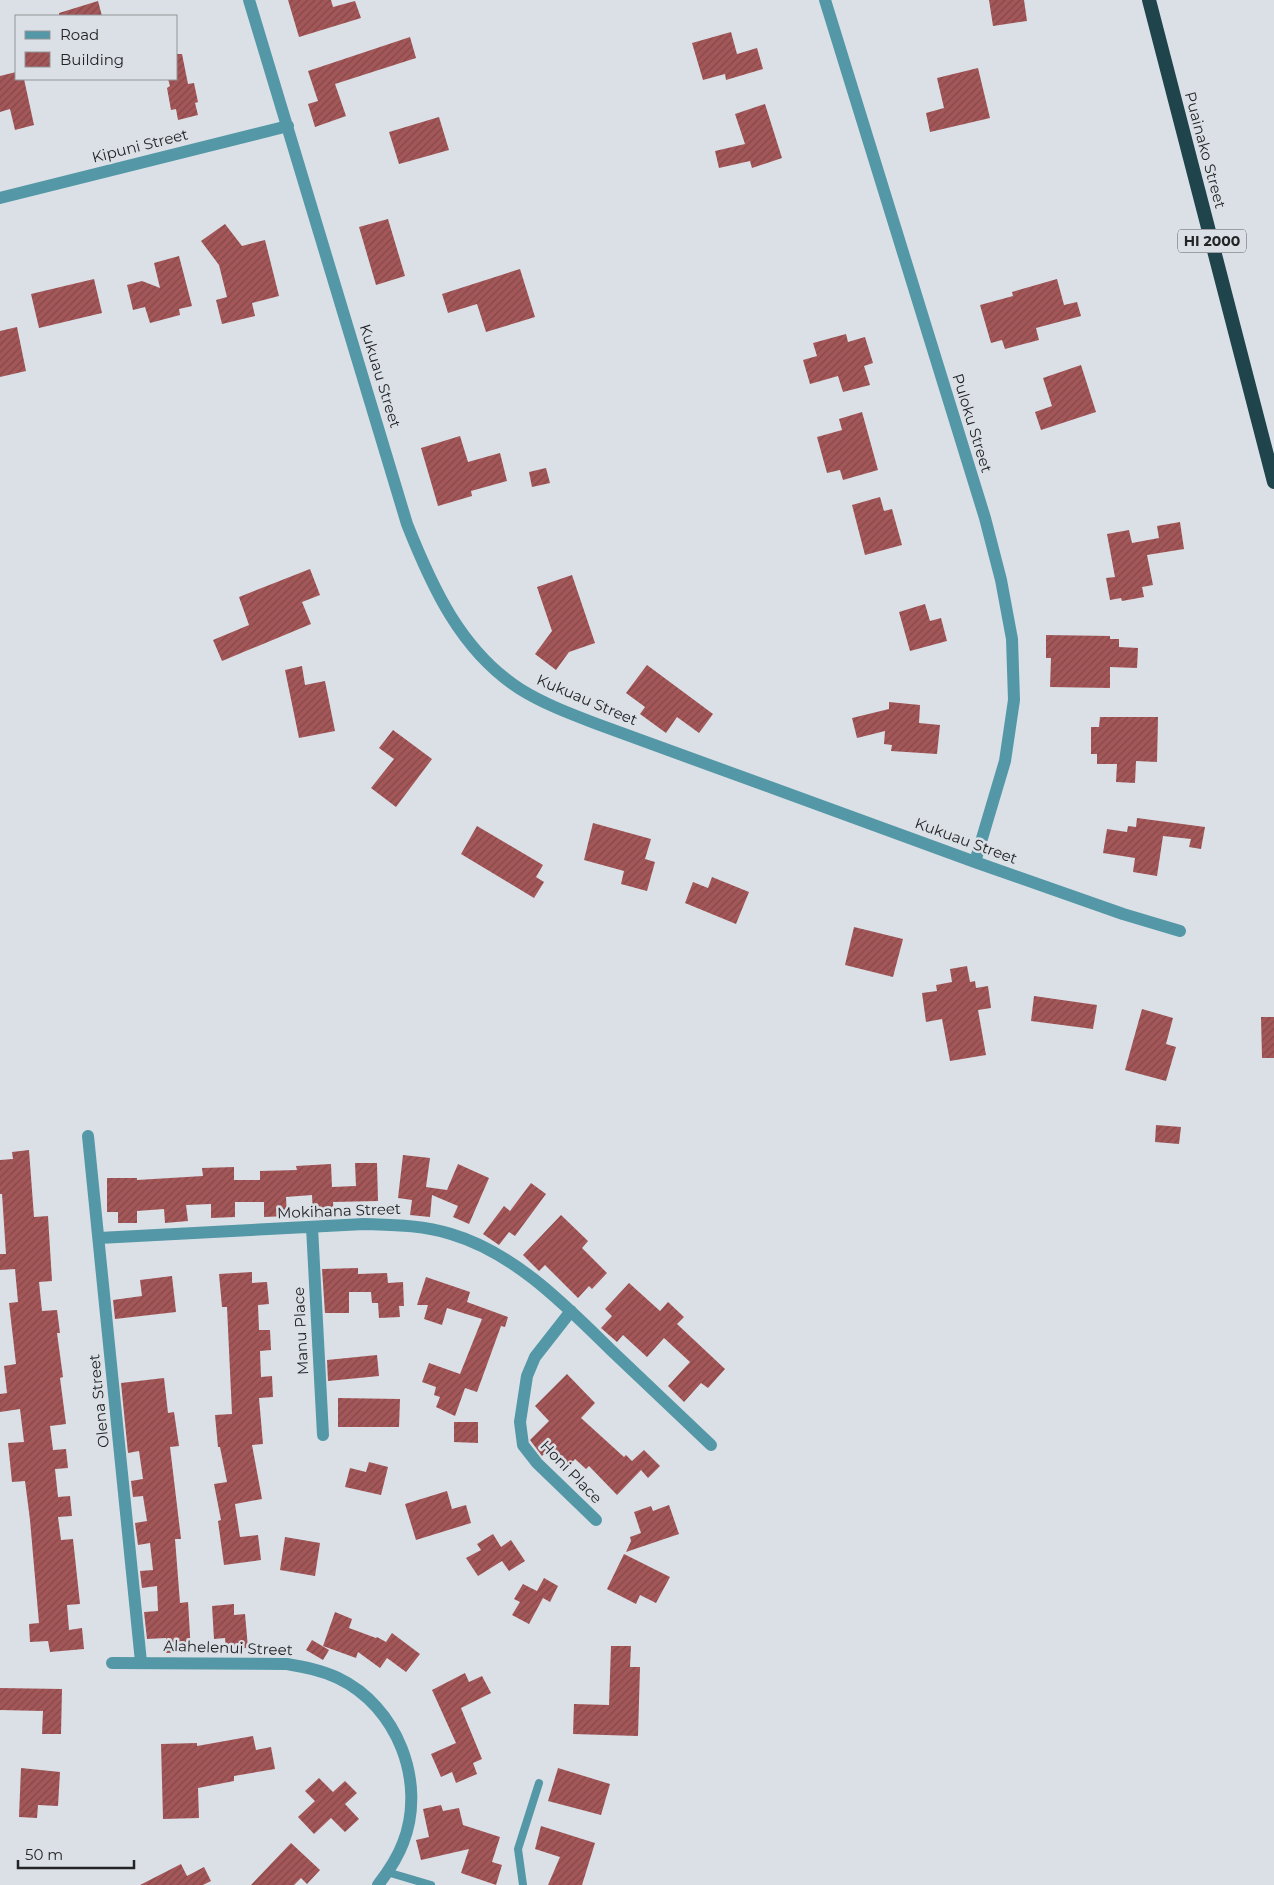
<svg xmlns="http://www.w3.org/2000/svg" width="1274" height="1885" viewBox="0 0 1274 1885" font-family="Montserrat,sans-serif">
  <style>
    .building { fill: url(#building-hatch) }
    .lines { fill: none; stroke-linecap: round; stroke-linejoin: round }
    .service { stroke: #5498a7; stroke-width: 8 }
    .minor { stroke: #5498a7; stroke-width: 12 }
    .trunk { stroke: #1f444c; stroke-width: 14 }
    .labels { text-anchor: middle; stroke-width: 5; stroke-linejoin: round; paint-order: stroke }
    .shield { fill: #dbe0e6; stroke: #5a5c60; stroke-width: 1 }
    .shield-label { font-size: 14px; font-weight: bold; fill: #222426 }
    .street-label { font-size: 15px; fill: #222426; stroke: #dbe0e6 }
  </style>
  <defs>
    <pattern id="building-hatch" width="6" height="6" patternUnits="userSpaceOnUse" patternTransform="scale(1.25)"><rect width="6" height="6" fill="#a45758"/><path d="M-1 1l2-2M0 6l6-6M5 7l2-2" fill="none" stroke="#854849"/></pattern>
  </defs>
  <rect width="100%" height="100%" fill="#dbe0e6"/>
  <path class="building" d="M288,0H331L333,7L355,1L361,18L299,37Z
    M989,0H1024L1027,21L993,26Z
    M98,1L102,16H59V13Z
    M731,32L737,54L757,48L763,69L726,80L725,74L703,80L692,43Z
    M410,37L416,58L335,84L346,116L315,127L308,104L318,101L308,71Z
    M176,54H182L188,84L194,83L198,102L195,103L198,115L178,120L176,109L171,110L167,88L170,86L168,79H176Z
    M978,68L990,118L930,132L926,113L944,108L937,78Z
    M16,72V79H24L34,125L15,130L10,109L0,112V76Z
    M765,104L782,158L752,168L750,161L719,168L715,151L745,144L735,114Z
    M439,117L449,150L399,164L389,132Z
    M388,219L405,276L376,285L359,227Z
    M225,224L242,246L265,240L279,296L252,303L255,316L222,324L216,300L227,297L219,265L201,241Z
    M179,256L192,306L179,309L180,315L150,323L145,307L133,310L127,285L142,281L160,288L154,263Z
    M520,269L535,317L486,332L477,304L448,313L442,294Z
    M94,279L102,313L39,328L31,294Z
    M1057,279L1064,305L1077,302L1081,316L1036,328L1039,340L1005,349L1002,340L991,343L980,305L1013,296L1012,292Z
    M17,327L26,371L0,377V331Z
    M846,334L848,342L865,337L873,363L864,366L870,385L843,392L838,376L810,384L803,360L817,356L813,343Z
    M1081,365L1096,412L1041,430L1035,412L1052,406L1043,378Z
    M862,412L878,470L843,480L840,470L827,473L817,437L842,430L839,419Z
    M460,436L468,462L500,453L507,481L471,491L472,496L438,506L421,448Z
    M546,468L550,483L532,487L529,472Z
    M880,497L884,511L892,509L902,545L865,555L852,505Z
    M1180,522L1184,549L1147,555L1153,585L1142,587L1144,597L1122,601L1121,598L1110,600L1106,578L1115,577L1107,534L1129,530L1132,543L1159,538L1157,526Z
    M310,569L320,595L302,602L311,624L222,661L213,640L249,625L239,597Z
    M572,575L595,643L569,652L556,670L535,654L552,631L537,587Z
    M925,604L930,621L941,618L947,641L910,651L899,612Z
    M1046,635L1110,636V639H1119V647L1138,648L1137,668L1110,667V688L1050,687L1051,658H1046Z
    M647,665L713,714L699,733L677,717L666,733L640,714L645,707L626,693Z
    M302,666L305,685L325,681L335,731L299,738L285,670Z
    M889,702L920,705L919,723L940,725L937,754L891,751L892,745L884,744L885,731L857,738L852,718L889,709Z
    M1100,717H1158L1157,762L1136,761L1135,783L1116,782L1117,764H1097V754H1091V727H1099Z
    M393,730L432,759L396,807L371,788L394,759L379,748Z
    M1137,818L1205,827L1201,849L1189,847L1191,839L1163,836L1157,876L1133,872L1135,858L1103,853L1107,829L1127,832L1128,826L1136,827Z
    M593,823L651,839L645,859L655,862L647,891L621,884L624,871L584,860Z
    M477,826L543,865L536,877L544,882L534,898L461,854Z
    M712,877L749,892L736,924L685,903L693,882L708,888Z
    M854,927L903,939L893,977L845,965Z
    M967,966L970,982L975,981L976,988L988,986L991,1008L978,1010L986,1055L950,1061L942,1019L926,1022L922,993L937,991L936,985L952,982L950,969Z
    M1034,996L1097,1005L1093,1029L1031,1021Z
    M1142,1009L1173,1018L1166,1044L1176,1047L1166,1081L1125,1070Z
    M1261,1017H1274V1058H1262Z
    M1156,1125L1181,1127L1179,1144L1155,1142Z
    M29,1150L34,1217L48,1216L52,1281L39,1282L42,1311L57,1310L60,1333H57L63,1377L60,1378L66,1424L50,1426L53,1450L66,1449L68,1468L55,1469L58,1497L70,1496L72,1516L58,1517L61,1540L73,1539L80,1604L67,1605L69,1630L82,1628L84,1649L50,1652L48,1641L30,1642L29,1624L39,1623L30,1520L25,1481L12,1482L8,1443L24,1442L20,1409L0,1412V1394L7,1393L4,1366L16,1364L9,1303L18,1302L15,1269L0,1270V1254H6L2,1194H0V1160L13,1159L12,1152Z
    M403,1155L430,1158L426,1187L447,1190L458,1164L489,1178L469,1224L453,1217L458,1206L432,1195L430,1217L410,1215L412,1200L398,1198Z
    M355,1163H377L378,1201L333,1202L334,1217L318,1218V1215H313L312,1195L286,1197L287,1216L264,1217V1202H235V1217L211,1218V1204L186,1205L188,1221L165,1223L164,1209L137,1211V1223H118V1212H107V1178H137V1180L203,1176L202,1168L234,1167V1180H260V1171L297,1170L296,1166L331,1164L332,1187L356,1186Z
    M531,1183L546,1194L515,1236L509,1232L499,1245L483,1234L504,1206L510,1211Z
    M561,1215L588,1241L582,1248L607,1273L592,1289L589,1286L578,1298L545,1265L539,1271L523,1255Z
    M358,1268V1274L387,1273L388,1283L403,1282L404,1306H399L400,1317L379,1318L378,1303H372L371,1292H349V1313H325L322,1269Z
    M252,1272V1283L267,1282L269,1304L258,1305L259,1330H270L271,1350L260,1351L261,1377L272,1376L273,1397L259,1398L263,1444L252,1445L262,1499L235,1504L240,1537L258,1535L261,1560L224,1565L218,1521L221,1520L214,1484L227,1482L220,1447H218L215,1415L232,1414L227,1307H222L219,1274Z
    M172,1276L176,1312L115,1319L113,1300L142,1296L140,1280Z
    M426,1277L470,1292L467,1302L508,1317L505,1327L501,1326L477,1392L465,1388L455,1416L436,1407L440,1397L434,1395L436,1387L422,1382L429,1363L460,1374L482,1319L447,1308L442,1325L424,1319L428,1305H417Z
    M629,1283L660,1311L668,1302L684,1317L677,1324L725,1369L708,1388L701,1383L684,1402L668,1386L690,1362L664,1338L647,1357L623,1335L617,1342L601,1328L612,1316L605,1309Z
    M377,1355L379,1376L328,1381L327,1360Z
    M567,1374L595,1403L581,1418L624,1457L626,1455L632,1461L644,1450L660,1466L648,1478L641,1470L617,1495L589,1466L586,1469L575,1459L565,1471L545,1453L542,1456L530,1440L549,1421L535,1406Z
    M164,1378L168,1413L174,1412L179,1446L170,1447L181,1539H175L180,1603L188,1602L191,1652L166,1653V1638L147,1639L144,1612L158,1611L157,1586L142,1588L140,1571L153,1570L150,1543L138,1545L135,1523L147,1521L143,1496L133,1497L131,1481L143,1479L139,1451L128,1453L121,1383Z
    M338,1398L400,1399L399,1427H338Z
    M454,1422H478V1443L454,1442Z
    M369,1462L388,1467L381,1495L345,1487L350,1468L366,1472Z
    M447,1491L452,1509L466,1505L471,1523L416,1540L405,1504Z
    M669,1505L679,1534L626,1552L631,1541L630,1537L641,1533L634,1512L651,1506L653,1511Z
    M493,1534L501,1547L511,1540L525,1561L509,1571L502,1561L478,1576L466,1558L481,1550L477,1544Z
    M285,1537L320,1543L315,1576L280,1570Z
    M624,1554L670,1577L656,1603L640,1595L636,1604L607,1589Z
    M544,1578L558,1586L550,1602L543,1598L529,1624L512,1615L520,1602L514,1599L523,1584L537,1591Z
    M234,1604V1615L245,1614L248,1648L226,1649L225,1638L214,1639L212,1606Z
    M335,1612L352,1619L349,1628L376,1638L377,1637L386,1642L392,1633L420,1654L406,1672L387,1658L380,1668L358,1652L356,1658L323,1646Z
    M312,1640L329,1650L323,1660L306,1650Z
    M611,1646H631L630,1667H640L638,1736L573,1734L574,1704L609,1705Z
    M465,1673L469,1682L482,1676L491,1693L461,1708L482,1759L473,1763L477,1774L456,1783L452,1772L441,1777L431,1754L456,1743L432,1690Z
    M0,1688L62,1689L61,1734H42L43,1711L0,1710Z
    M253,1736L256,1750L271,1747L275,1769L234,1776V1781L198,1788L199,1818L163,1819L161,1744L197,1743V1746Z
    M21,1768L60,1772L58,1806L38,1805L37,1818L19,1817Z
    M558,1768L610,1784L601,1815L548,1801Z
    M319,1778L333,1792L345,1781L357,1793L345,1804L359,1819L345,1832L331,1818L314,1834L298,1817L315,1801L305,1791Z
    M441,1805L443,1811L459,1808L463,1825L500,1837L492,1862L502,1865L496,1885L461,1873L469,1849L421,1860L416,1840L429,1837L423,1809Z
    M541,1826L595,1843L582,1885H548L560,1857L535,1849Z
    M291,1843L320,1870L307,1884L301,1878L294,1885H251Z
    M181,1864L187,1876L204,1867L211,1881L203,1885H140Z"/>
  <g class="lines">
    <path class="service" d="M387,1872L431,1885
      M523,1885L518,1849L539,1783"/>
    <path class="minor" d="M249,0L407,524C432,587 461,651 520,689C544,704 571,714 597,724L975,862L1123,914L1180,931
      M825,0L985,518L1001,580L1012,639L1014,700L1005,761L975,862
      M0,198L288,126
      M88,1136L141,1662
      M312,1227L323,1435
      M99,1238L364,1224C394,1225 422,1225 451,1234C515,1253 565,1305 612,1351C645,1382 678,1414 711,1445
      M571,1311L535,1357L527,1376L520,1422L523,1445L537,1463L596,1520
      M112,1663L287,1664C304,1667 321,1670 338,1678C397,1706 427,1782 403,1843C397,1859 388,1872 378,1885"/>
    <path class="trunk" d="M1149,0L1274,482"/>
  </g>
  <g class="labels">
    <rect class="shield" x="1178" y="229.5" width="68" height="23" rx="4"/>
    <g class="shield-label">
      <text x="1212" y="246">HI 2000</text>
    </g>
    <g class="street-label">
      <text transform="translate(140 146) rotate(-14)" y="5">Kipuni Street</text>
      <text transform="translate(1205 150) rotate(75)" y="5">Puainako Street</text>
      <text transform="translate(380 376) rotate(73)" y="5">Kukuau Street</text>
      <text transform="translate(972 423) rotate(73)" y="5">Puloku Street</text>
      <text transform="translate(587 700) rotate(23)" y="5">Kukuau Street</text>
      <text transform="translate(966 841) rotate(20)" y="5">Kukuau Street</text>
      <text transform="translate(339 1211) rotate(-2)" y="5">Mokihana Street</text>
      <text transform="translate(301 1331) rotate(-93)" y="5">Manu Place</text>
      <text transform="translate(99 1401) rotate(-96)" y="5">Olena Street</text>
      <text transform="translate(571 1472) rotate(46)" y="5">Honi Place</text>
      <text transform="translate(228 1648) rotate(2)" y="5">Alahelenui Street</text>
    </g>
  </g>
  <rect x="15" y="15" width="162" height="65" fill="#dbe0e6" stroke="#919599"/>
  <rect x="25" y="31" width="25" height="8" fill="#5498a7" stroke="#919599"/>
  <text x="60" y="40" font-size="15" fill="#222426">Road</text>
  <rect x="25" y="52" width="25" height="15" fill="url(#building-hatch)" stroke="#919599"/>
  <text x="60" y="65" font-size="15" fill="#222426">Building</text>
  <path d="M18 1860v8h116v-8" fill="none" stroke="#222426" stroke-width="2.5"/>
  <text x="25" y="1860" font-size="15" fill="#222426" stroke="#dbe0e6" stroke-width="4" paint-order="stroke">50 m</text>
</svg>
